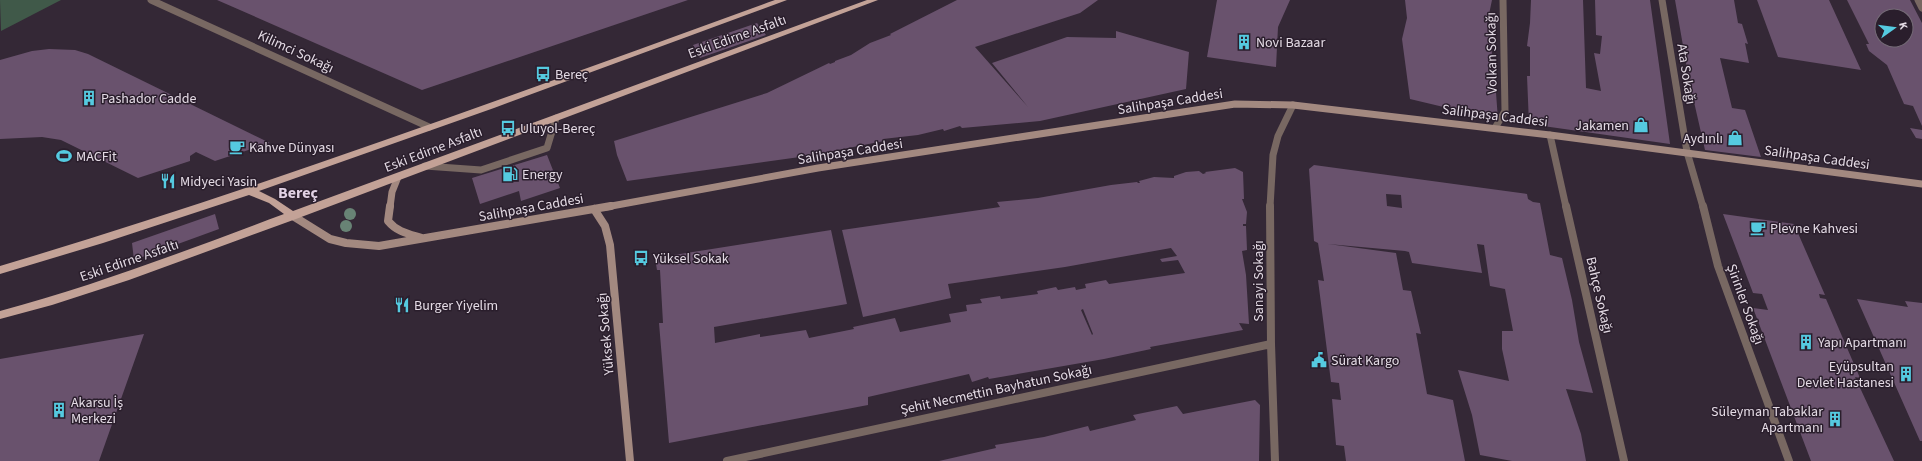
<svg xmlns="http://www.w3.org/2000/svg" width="1922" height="461" viewBox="0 0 1922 461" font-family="'Source Sans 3',sans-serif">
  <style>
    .green { fill: #405949 }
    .building { fill: #69526d; fill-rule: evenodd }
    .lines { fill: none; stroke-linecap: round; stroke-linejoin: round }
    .lane { stroke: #786862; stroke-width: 7 }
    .street-far1 { stroke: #786862; stroke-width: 7 }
    .street { stroke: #786862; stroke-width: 8 }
    .secondary-far1 { stroke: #a38980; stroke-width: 7 }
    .secondary { stroke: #a38980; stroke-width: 8 }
    .primary { fill: #c3a297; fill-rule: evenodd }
    .tree { fill: #688375 }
    .labels { text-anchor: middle; stroke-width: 3; stroke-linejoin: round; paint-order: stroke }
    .street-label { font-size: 14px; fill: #e4dbe5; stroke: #2a1e2c }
    .poi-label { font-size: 14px; fill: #e4dbe5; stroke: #2a1e2c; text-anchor: start }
    .quarter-label { font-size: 16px; font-weight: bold; fill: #e1d1e4; stroke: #2a1e2c }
  </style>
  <rect width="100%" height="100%" fill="#342836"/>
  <path class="green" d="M0,0H61L1,31Z"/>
  <path class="building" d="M217,0H688L422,90Z
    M957,0H1098L1080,13L975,47L1028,107L992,63L1067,37L1116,38V31L1189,52L1186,89L1040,121L962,128L960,126L944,131L943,129L918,135L883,139L884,141L807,156L627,181L617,155L614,141L767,93L829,63L830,64L835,62V61L851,55L870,43L891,35L890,34Z
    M1217,0H1290L1278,27L1276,67L1207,57Z
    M1405,0H1492L1487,24L1494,65L1498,120L1410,99L1402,39L1407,18Z
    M1531,0H1583L1586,88L1601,91L1594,53L1600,54L1602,36L1596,35L1595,0H1650L1670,144L1529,124L1527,76H1530V47L1527,46L1530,23Z
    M1675,0H1734L1738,23L1742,24L1748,44L1745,43L1749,63L1720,58L1732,108L1745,110L1761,157L1705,150L1689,80Z
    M1757,0H1829L1861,70L1778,57Z
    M1847,0H1910L1922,23V126L1913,106L1904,104L1887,65L1869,51L1866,44H1869ZM1882,16H1906V40H1882Z
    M757,23L766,35L700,58L693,45Z
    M49,49L75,50L88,54L270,143L215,161L196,152L190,156V161L138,178L61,140L42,137L0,139V60L32,51Z
    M1910,128L1922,130V139L1916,138Z
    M547,155L560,188L521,201L519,191L480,204L472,178Z
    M1314,165L1527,194L1528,199L1533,202L1540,203L1550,255L1562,258L1572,300L1579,342L1593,393L1566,389L1581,434L1586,461H1512L1480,455L1472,415L1458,370L1509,381L1502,349V331H1513L1505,289L1490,286L1484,245L1477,244L1482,273L1412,263L1409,252L1405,251L1328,244L1396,253L1403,290L1411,291L1421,334L1416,333L1427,394L1453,400L1465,461H1346L1344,446L1336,445L1332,399L1341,400L1339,383L1331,382L1318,280L1324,281L1318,243L1314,241L1309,169ZM1386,194L1401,195L1402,208L1387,206Z
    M1235,168L1243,172L1244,199H1242L1247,212L1246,224H1243V226H1246L1247,250L1242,251L1246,275L1249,324L1239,323L1243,330L1150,347L1151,349L1104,359L989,379L988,377L972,382L969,374L868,397V405L669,443L659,323H663L660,270H657L655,258L831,230L847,304L714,327L715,343L760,334V337L806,330L809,338L854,329L853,327L895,318L900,332L951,322L949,314L967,311L966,305L982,303L980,299L1000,296L1001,299L1038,294L1037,291L1056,287L1058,290L1075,287L1076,290L1086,288L1085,284L1106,280L1109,284L1185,273L1178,260L1162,262L1160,259L1177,256L1171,248L1065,267L948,284L951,298L863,317L842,230L1000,207L997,202L1038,198L1111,185L1137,182L1138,183H1140L1139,181L1154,177L1174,178V176L1186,172L1199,171L1203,174L1206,173L1205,172ZM1083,309L1093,334L1092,335L1081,310Z
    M215,214L219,229L134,260L132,243Z
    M1723,214L1794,224L1825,295L1819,294L1820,298L1826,299L1860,378L1855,377L1894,461H1811L1753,308L1768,310L1762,294L1753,293Z
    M1857,299L1908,307L1905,301L1922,303V441H1920Z
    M144,334L99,461H0V359Z
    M1255,400L1260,405L1259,461H939L996,448L995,445L1044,437L1088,426L1090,431L1136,420L1133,415L1177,406L1183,414Z"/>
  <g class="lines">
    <path class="lane" d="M425,166L481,170L547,148L556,118"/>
    <path class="street-far1" d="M151,0L429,127
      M1662,0L1687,152L1703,207
      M1918,0L1922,8
      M1495,128L1505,111L1503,0
      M1550,135L1566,207
      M1270,207L1273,155L1278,136L1293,105"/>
    <path class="street" d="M1270,206L1271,344L1275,461
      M1566,206L1624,461
      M1703,206L1718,266L1789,461
      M727,461L1271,344"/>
    <path class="secondary-far1" d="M390,207L392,192L398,177
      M606,207L818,168L1235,104L1293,105L1550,135L1922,184"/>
    <path class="secondary" d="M390,206L388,221C397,232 409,234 422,238
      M594,209L605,226L610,245L630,461
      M293,216L330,239L346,243L379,246L611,206"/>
    <path class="primary" d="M775,0H787L494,108L259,191L275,199L293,211L867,0H878L296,219L129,280L52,305L0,319V311C97,285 190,249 284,214L269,203L249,195L103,243L0,274V266C262,188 518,93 775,0Z"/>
  </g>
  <g class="tree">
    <circle cx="350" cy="214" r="6"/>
    <circle cx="346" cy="226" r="6"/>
  </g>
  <defs>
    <symbol id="building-bare" viewBox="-9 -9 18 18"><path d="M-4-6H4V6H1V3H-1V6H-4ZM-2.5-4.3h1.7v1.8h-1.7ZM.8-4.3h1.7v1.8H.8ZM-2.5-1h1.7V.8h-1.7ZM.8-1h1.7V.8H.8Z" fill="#55cae0" stroke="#2a1e2c" stroke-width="2.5" paint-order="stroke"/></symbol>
    <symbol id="bus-bare" viewBox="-9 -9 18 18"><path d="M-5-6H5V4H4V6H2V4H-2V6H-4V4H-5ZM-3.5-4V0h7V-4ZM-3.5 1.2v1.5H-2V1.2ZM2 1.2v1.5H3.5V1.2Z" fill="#55cae0" stroke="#2a1e2c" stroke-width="2.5" paint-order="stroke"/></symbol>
    <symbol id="shop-bare" viewBox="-9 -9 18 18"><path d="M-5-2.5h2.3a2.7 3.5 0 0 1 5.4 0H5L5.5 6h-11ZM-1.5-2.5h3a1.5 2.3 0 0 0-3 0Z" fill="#55cae0" stroke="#2a1e2c" stroke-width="2.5" paint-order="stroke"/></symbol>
    <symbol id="cafe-bare" viewBox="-9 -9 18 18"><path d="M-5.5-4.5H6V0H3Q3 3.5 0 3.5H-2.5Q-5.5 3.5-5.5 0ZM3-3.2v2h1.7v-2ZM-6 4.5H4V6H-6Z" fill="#55cae0" stroke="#2a1e2c" stroke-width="2.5" paint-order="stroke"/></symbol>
    <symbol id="stadium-bare" viewBox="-9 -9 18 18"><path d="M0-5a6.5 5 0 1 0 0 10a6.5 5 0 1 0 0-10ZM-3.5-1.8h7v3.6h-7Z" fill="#55cae0" stroke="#2a1e2c" stroke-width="2.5" paint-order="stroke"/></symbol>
    <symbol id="fuel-bare" viewBox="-9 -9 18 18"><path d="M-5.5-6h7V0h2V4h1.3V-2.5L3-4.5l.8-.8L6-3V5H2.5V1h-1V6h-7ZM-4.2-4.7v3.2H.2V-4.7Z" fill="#55cae0" stroke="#2a1e2c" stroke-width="2.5" paint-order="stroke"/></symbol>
    <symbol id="restaurant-bare" viewBox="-9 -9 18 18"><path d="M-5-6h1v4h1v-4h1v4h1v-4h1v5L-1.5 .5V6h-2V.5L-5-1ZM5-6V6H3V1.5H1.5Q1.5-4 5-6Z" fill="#55cae0" stroke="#2a1e2c" stroke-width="2.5" paint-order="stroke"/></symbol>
    <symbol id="civic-bare" viewBox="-9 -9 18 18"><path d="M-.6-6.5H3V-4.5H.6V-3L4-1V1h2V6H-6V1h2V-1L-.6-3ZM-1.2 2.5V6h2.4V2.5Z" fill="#55cae0" stroke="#2a1e2c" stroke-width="2.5" paint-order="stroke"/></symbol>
  </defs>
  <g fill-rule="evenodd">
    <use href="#building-bare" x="1233" y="31" width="22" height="22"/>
    <use href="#bus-bare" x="532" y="63" width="22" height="22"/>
    <use href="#building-bare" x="78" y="87" width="22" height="22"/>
    <use href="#shop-bare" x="1630" y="114" width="22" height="22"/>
    <use href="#bus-bare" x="497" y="117" width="22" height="22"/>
    <use href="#shop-bare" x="1724" y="127" width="22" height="22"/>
    <use href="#cafe-bare" x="226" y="136" width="22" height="22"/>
    <use href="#stadium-bare" x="53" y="145" width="22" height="22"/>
    <use href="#fuel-bare" x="499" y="163" width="22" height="22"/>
    <use href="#restaurant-bare" x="157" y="170" width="22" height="22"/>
    <use href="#cafe-bare" x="1747" y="217" width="22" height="22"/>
    <use href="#bus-bare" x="630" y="247" width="22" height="22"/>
    <use href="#restaurant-bare" x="391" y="294" width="22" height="22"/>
    <use href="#building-bare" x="1795" y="331" width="22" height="22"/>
    <use href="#civic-bare" x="1308" y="349" width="22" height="22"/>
    <use href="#building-bare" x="1895" y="363" width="22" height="22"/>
    <use href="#building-bare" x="48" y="399" width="22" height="22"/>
    <use href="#building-bare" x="1824" y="408" width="22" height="22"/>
  </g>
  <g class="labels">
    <g class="street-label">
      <text transform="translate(737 36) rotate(-20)" y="5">Eski Edirne Asfaltı</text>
      <text transform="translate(296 51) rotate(25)" y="5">Kilimci Sokağı</text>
      <text transform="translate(1491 53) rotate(-91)" y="5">Volkan Sokağı</text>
      <text transform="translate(1687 74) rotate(81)" y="5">Ata Sokağı</text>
      <text transform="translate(1170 101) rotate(-9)" y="5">Salihpaşa Caddesi</text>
      <text transform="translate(1495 115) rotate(7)" y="5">Salihpaşa Caddesi</text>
      <text transform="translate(433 149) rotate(-21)" y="5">Eski Edirne Asfaltı</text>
      <text transform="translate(850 151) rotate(-9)" y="5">Salihpaşa Caddesi</text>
      <text transform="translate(1817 157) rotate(8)" y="5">Salihpaşa Caddesi</text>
      <text transform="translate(531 207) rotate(-10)" y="5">Salihpaşa Caddesi</text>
      <text transform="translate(129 260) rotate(-19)" y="5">Eski Edirne Asfaltı</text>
      <text transform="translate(1258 281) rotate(-90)" y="5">Sanayi Sokağı</text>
      <text transform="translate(1600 295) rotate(77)" y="5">Bahçe Sokağı</text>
      <text transform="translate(1746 304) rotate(70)" y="5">Şirinler Sokağı</text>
      <text transform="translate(605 334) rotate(-95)" y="5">Yüksek Sokağı</text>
      <text transform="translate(996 389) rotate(-12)" y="5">Şehit Necmettin Bayhatun Sokağı</text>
    </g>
    <g class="poi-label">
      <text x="1256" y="47">Novi Bazaar</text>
      <text x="555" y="79">Bereç</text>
      <text x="101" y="103">Pashador Cadde</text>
      <text x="1629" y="130" text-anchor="end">Jakamen</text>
      <text x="520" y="133">Uluyol-Bereç</text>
      <text x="1723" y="143" text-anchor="end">Aydınlı</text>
      <text x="249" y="152">Kahve Dünyası</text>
      <text x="76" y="161">MACFit</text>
      <text x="522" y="179">Energy</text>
      <text x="180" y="186">Midyeci Yasin</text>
      <text x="1770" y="233">Plevne Kahvesi</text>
      <text x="653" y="263">Yüksel Sokak</text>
      <text x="414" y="310">Burger Yiyelim</text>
      <text x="1818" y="347">Yapı Apartmanı</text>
      <text x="1331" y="365">Sürat Kargo</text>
      <text x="1894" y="371" text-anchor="end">Eyüpsultan<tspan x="1894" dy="16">Devlet Hastanesi</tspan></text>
      <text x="71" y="407">Akarsu İş<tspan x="71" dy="16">Merkezi</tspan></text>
      <text x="1823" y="416" text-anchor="end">Süleyman Tabaklar<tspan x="1823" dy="16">Apartmanı</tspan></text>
    </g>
    <g class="quarter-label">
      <text x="298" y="198">Bereç</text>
    </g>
  </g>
  <g transform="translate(1894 28) rotate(76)"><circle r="19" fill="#2a1e2c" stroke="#746a76"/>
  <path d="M0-3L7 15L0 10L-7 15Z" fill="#55cae0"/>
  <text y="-6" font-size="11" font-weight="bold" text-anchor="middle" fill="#e4dbe5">K</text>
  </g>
</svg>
